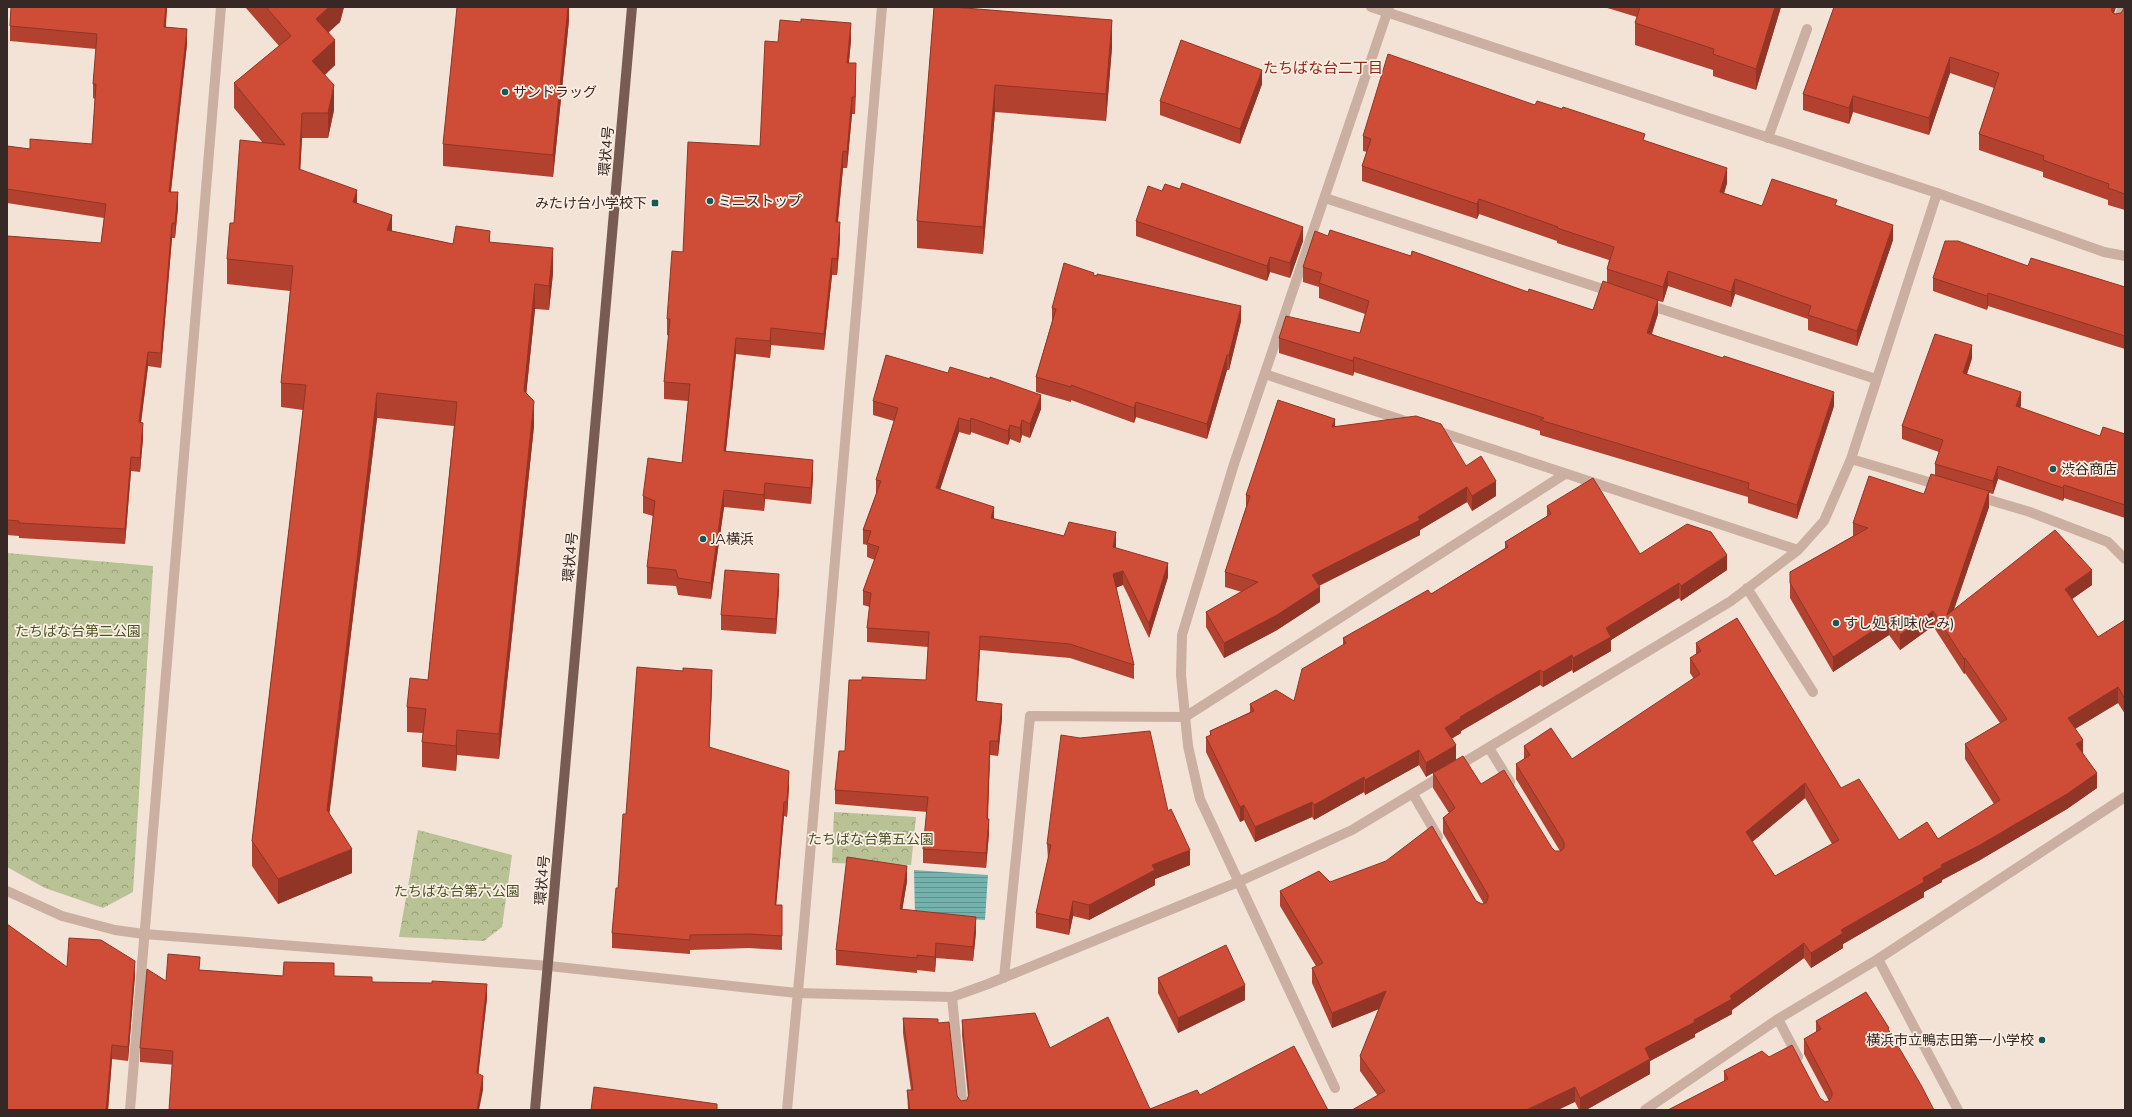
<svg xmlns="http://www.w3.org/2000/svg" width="2132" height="1117" viewBox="0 0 2132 1117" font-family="'Nunito Sans','Noto Sans JP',sans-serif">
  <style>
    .park { fill: url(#park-crowns) }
    .water { fill: url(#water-rules) }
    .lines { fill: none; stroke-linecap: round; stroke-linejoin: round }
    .minor { stroke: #cbb0a1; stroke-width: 10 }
    .tertiary { stroke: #cbb0a1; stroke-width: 10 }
    .primary { stroke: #785c54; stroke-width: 10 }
    .wall { fill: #b2412f; fill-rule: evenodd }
    .shaded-wall { fill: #913526 }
    .building { fill: #cf4c37; stroke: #913526; fill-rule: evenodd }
    .poi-dot { fill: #175956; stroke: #faede2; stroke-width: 1.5 }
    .labels { text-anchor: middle; stroke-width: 3.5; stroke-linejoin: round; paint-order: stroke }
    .poi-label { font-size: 14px; fill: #352825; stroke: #faede2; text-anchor: start }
    .street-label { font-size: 14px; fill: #352825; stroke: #faede2 }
    .park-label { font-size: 14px; fill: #495527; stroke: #faede2 }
    .neighbourhood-label { font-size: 15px; fill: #8a2718; stroke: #faede2 }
  </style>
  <defs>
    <pattern id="park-crowns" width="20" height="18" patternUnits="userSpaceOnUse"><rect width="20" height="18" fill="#b8c295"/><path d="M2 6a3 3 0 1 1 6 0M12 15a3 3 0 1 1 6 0" fill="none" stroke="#969e79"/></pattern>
    <pattern id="water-rules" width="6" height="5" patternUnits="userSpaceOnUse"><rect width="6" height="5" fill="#73b2ad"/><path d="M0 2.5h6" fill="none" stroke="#5f918d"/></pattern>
  </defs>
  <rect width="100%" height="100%" fill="#f3e2d6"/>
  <path class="park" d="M7,553L153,566L133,892L103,908L45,888L7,867Z
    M834,812L916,817L911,865L832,863Z
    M418,830L512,855L502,927L484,941L399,937Z"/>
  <path class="water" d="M914,870L988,875L985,920L915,916Z"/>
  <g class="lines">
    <path class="minor" d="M2117,24L2123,7
      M1768,138L1807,29
      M1325,198L1612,292
      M1646,304L1876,379
      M1265,374L1411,423
      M1434,430L1798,550
      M1851,459L1942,486
      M1976,496L2030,512L2108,542L2125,559
      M1747,588L1813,692
      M1489,748L1510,782
      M1413,794L1438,837
      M7,891L62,916L115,930L144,934L549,966L797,993L952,997L988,984L1238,882L1352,830L1731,601L1798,550L1824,521L1851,459L1937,193
      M1878,959L1958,1110
      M1004,978L1030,716L1185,717L1565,474
      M952,997L963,1110
      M1778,1019L1798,1057
      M1335,1088L1200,799L1188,746L1181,675L1182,635L1234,464L1389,7
      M130,1110L221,7
      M787,1110L803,937L882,7
      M1645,1110L1778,1019L1878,959L2125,797"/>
    <path class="tertiary" d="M1371,7L1937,193L2104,252L2125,256"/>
    <path class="primary" d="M535,1110L632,7"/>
  </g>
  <path class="wall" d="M11,7H167L166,27L187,44L171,192L178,207L175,238H172L161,368L148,366L141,423L143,438L140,472L131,471L125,544L19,538V536L7,535V236L101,243L104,218L7,203V146L30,149L92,144L95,99L93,98V84L96,49L10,41V26Z
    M245,7H344L340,22L329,32L335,65L325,75L334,110L328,138H302L300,170L357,204L392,231L453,244L490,243L553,273L549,310L535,309L526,394L534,426L499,759L457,755L456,771L422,767V742L423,733L407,732V707L428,680L454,426L377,418L329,813L352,873L278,904L252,866V841L303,410L281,407V383L290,291L227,284V259L234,223L263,143L234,108V83L279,46Z
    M569,7V20L553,177L443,166V144Z
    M934,7L1112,47L1106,121L995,112L983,254L917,248V221Z
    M1604,7H1781L1756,90L1713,76V70L1635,45V23L1637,17Z
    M1834,7H2116L2114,13L2115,14L2121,13L2125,7V210L2108,205V200L2043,177V172L1979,150V134L1994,88L1950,73L1929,135L1853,112L1849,124L1803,110V94Z
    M851,40L849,63L856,80L855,114H852L847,168H843L838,222L840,239L837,275H832L824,350L771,345L770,358L736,354L726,451L813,477L811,504L765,499L764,511L724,507L711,599L678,595L676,586L647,584V567L653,516L643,513V496L682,463L688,401L664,399V382L669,336L667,335V319L683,252L760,146L778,42Z
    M1262,84L1240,144L1160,115V101Z
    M1535,105L1645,141L1727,183L1724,193L1762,206H1837L1893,240L1857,346L1808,330V319L1735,294L1731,307L1668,286L1663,302L1658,301V314L1652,334L1834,406L1797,519L1748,503V497L1540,435V431L1354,372L1353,376L1279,353V338L1360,333L1365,314L1319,298V287L1303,282V267L1328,236L1411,256L1528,292L1593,310L1607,282V269L1609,260L1557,243V241L1479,214L1477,219L1362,181V166L1367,152L1363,151V136Z
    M1136,221L1303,241L1290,278L1270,272L1267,281L1136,236Z
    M2028,266L2125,287V349L1988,306L1987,310L1933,291V278Z
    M1094,275L1241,321L1229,370H1227L1207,439L1136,417L1134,423L1071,400V402L1036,392V377L1052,321V308Z
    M1972,358L1967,374L2021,405L2020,408L2100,436L2125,434V518L2064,498L2063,501L1998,479L1993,494L1989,493V507L1954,609L2092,585L2072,599L2098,637L2125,620V714L2118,703L2075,729L2083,753L2097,788L2067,809L1980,860L1942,880V882L1924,892V897L1843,944V948L1811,968L1804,958L1732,1010V1014L1695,1034V1037L1650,1061V1074L1586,1110H1579L1575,1102L1378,1096L1360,1071V1056L1379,1009L1332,1028L1312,983V968L1316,966L1280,906V891L1330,882L1476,901L1482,904H1484L1443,833V818L1449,813L1433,788V773L1481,784L1555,851H1560L1516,779V764L1524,759V746L1572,759L1694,679L1690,673V658L1696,654V643L1841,788L1899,840L1938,839L1994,804L1965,759V744L2000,723L1965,673L1964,674L1933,626L1900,650L1889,635L1833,672L1790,598V572L1853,536V523L1924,494L1935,476V464L1939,452L1902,439V426ZM1805,798L1832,844L1775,876L1752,842Z
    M873,401L1041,409L1030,438L1022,435L1020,443L1010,439L1008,445L971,432L970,435L959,432L940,489L994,519L1115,548L1168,577L1149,638L1123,585L1116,587L1134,665V679L1070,658L980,650L977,701L1002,718L998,756L990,755L988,819L989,833L986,868L923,863V849L927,812L835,804V790L845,751L862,680H926L928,647L867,642V628L870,607L863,605V591L875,560L867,557V545L863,544V530L876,494V480L894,421L873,415Z
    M1335,426L1466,466L1496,496L1472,511L1467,502L1420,530V535L1319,586L1320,602L1277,630L1224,658L1206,627V612L1242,592L1225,587V572L1246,507V495Z
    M1547,506L1640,554L1727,570L1681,601L1679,598L1611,640V651L1573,673L1572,670L1543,687L1540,685L1461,731V733L1452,738L1426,777L1419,765L1365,795L1364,792L1314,820L1312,817L1255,842L1244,820L1240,822L1206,752V737L1210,736V731L1250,712V704L1294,701L1343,645V638L1431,594L1505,548V542L1547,516Z
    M779,589L776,634L721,630V615Z
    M712,684L709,747L789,786L787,817L784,816L776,905H782V950L749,948L690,950V954L612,948V933L618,888Z
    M1168,811L1190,865L1155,879V885L1089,920L1073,916L1069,935L1036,928V913L1048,859L1047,844Z
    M907,881L902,910L976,932L973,961L936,958L935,972L917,970V973L836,965V950Z
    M67,967L135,975L128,1061L112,1059L108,1110H7Z
    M200,970L283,976H334L372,982L487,998L478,1074L483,1090L140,1062V1048L166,981Z
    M1158,978L1245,1000L1178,1033L1158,993Z
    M903,1018L938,1023L957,1096L961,1101L967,1100L968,1097L962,1035V1020L1050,1048L1150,1109L1200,1095L1328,1110H908L907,1090H911L903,1033Z
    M1816,1021L1889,1032L1934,1110H1668L1724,1081V1071L1820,1098L1825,1102L1829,1101L1804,1054V1039L1816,1032Z"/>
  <path class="shaded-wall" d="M166,7H167L164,42V27Z
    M329,7H344L340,22L316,43V19Z
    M568,7H569V20L553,177V155Z
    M1775,7H1781L1756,90V69Z
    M2111,7H2116L2111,22Z
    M1112,20V47L1106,121V94Z
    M851,23V40L847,79V63Z
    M187,29V44L169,207V192Z
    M335,40V65L312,86V61Z
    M1950,57V73L1929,135V118Z
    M856,63V80L855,114V97Z
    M1262,70V84L1240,144V129Z
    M334,85V110L328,138V113Z
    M995,85V112L983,254V227Z
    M1853,96V112L1849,124V108Z
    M852,97V114L847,168V152Z
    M302,113V138L299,194V169Z
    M843,151V168L836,239V222Z
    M1727,168V183L1720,207V192Z
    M357,190V215L353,202Z
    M178,192V207L175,238V223Z
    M1479,199V214L1477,219V204Z
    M392,215V240L387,230Z
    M840,222V239L837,275V259Z
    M172,223V238L161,368V353Z
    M1893,225V240L1857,346V331Z
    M1303,227V241L1290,278V263Z
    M490,231V255L489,242Z
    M553,248V273L549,310V286Z
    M1270,257V272L1267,281V266Z
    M832,258V275L824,350V334Z
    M1668,271V286L1663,302V287Z
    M1735,279V294L1731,307V292Z
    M535,284V309L524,416V391Z
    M1988,293V306L1987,310V296Z
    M1658,300V314L1647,347V333Z
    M1241,306V321L1229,370V355Z
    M771,328V345L770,358V341Z
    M736,338V354L724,467V451Z
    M1972,345V358L1963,386V373Z
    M148,352V366L139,437V422Z
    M1227,355V370L1207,439V424Z
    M1354,357V372L1353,376V361Z
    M1834,392V406L1797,519V505Z
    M2021,392V405L2016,420V406Z
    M377,393V418L327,834V810Z
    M1041,395V409L1030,438V424Z
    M534,401V426L499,759V734Z
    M1136,402V417L1134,423V408Z
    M959,418V432L936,502V488Z
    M971,418V432L970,435V421Z
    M1335,419V433L1332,427Z
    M1022,420V435L1020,443V428Z
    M143,423V438L140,472V458Z
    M1010,425V439L1008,445V431Z
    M131,457V471L125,544V529Z
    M813,460V477L811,504V488Z
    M1998,466V479L1993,494V481Z
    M1496,481V496L1472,511V496Z
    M765,483V499L764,511V495Z
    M2064,485V498L2063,501V488Z
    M1467,487V502L1420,530V535L1312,589V575L1418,517Z
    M724,490V507L711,599V583Z
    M1989,491V507L1947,630V615Z
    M994,507V522L991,518Z
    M1116,532V547L1113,561V547Z
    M1727,555V570L1681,601V586Z
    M1168,563V577L1149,638V624Z
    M2092,570V585L2065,604V589Z
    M1123,571V585L1113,589V574Z
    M779,574V589L776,634V619Z
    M1679,583V598L1611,640V651L1573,673V658L1606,628Z
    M1320,587V602L1277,630L1224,658V643Z
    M1933,611V626L1900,650V635Z
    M1889,620V635L1833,672V657Z
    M980,636V650L976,715V701Z
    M1572,655V670L1543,687V672Z
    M1965,658V673L1964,674V659Z
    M712,670V684L709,761V747Z
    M1540,670V685L1461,731V733L1445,743V728L1460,717Z
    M2118,687V703L2068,733V718Z
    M1002,704V718L998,756V741Z
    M457,730V755L456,771V746Z
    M2083,740V755L2076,744Z
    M990,741V755L987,833V819Z
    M1456,745V760L1426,777V763Z
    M1419,750V765L1365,795V780Z
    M789,771V786L787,817V802Z
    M2097,773V788L2067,809L1980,860L1942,880V882L1924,892V897L1843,944V948L1811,968V953L1841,930L1923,878L1941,865Z
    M1364,777V792L1314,820V805Z
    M1805,783V798L1746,847V832Z
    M784,802V816L775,919V905Z
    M1312,802V817L1255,842V827Z
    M1244,805V820L1240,822V807Z
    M989,819V833L986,868V853Z
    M352,849V873L278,904V879Z
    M1190,850V865L1155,879V885L1089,920V905L1152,865Z
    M907,866V881L900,924V909Z
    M1073,901V916L1069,935V920Z
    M976,917V932L973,961V947Z
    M936,943V958L935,972V957Z
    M1804,943V958L1732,1010V1014L1695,1034V1037L1650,1061V1074L1586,1110H1580V1098L1645,1048L1694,1020L1730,996Z
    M135,961V975L128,1061V1047Z
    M487,984V998L477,1087V1073Z
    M1245,985V1000L1178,1033V1018Z
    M1386,991V1006L1332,1028V1013Z
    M112,1045V1059L108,1110H106Z
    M483,1076V1090L479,1110H477Z
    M1575,1087V1102L1558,1110H1526Z"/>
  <path class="building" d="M11,7H166L164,27L187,29L169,192H178L175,223H172L161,353L148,352L139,422L143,423L140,458L131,457L125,529L19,523V521L7,520V236L101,243L106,204L7,189V146L30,149V139L92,144L96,84H93L97,34L10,26Z
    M266,7H329L316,19L335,40L312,61L334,85L328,113H302L299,169L357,190L353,202L392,215L387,230L453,244L456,226L490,231L489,242L553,248L549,286L535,284L524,391L534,401L499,734L457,730L456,746L422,742L426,709L407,707L410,678L428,680L457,402L377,393L327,810L352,849L278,879L252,841L306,385L281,383L293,266L227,259L230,223H234L240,140L285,145L234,83L291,36Z
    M457,7H568L553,155L443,144Z
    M934,7H953L1112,20L1106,94L995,85L983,227L917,221Z
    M1640,7H1775L1756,69L1713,54L1714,49L1635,23Z
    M1834,7H2111L2112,12L2115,14L2121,13L2123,10L2124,7H2125V194L2108,188L2109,184L2043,160L2044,156L1979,134L1999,73L1950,57L1929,118L1853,96L1849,108L1803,94Z
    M801,19L851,23L847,63H856L855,97H852L847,152L843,151L836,222H840L837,259L832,258L824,334L771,328L770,341L736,338L724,451L813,460L811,488L765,483L764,495L724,490L711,583L678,578L676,570L647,567L655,501L643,496L648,458L682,463L690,384L664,382L670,319H667L672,251L683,252L688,142L760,146L765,41L778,42L780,20L801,22Z
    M1181,40L1262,70L1240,129L1160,101Z
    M1388,54L1535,105L1537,101L1562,109L1563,107L1645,134L1643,140L1727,168L1720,192L1762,206L1772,179L1837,200L1835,205L1893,225L1857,331L1808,315L1811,306L1735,279L1731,292L1668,271L1663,287L1607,269L1614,247L1557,228L1558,227L1479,199L1477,204L1362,166L1371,139L1363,136Z
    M1182,183L1303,227L1290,263L1270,257L1267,266L1136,221L1148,186L1162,191L1165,184L1180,189Z
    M1330,230L1411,256L1412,251L1528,292L1529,289L1593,310L1603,281L1658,300L1647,333L1723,358L1724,356L1834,392L1797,505L1748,489L1749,483L1540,420L1544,418L1354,357L1353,361L1279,338L1286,316L1360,333L1369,301L1319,283L1322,273L1303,267L1315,231L1328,236Z
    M1945,241H1958L2028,266L2031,258L2125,287V336L1988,293L1987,296L1933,278Z
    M1064,263L1094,273L1093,275L1097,276V274L1241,306L1229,355H1227L1207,424L1136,402L1134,408L1071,385V387L1036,377L1056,309L1052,308Z
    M1935,334L1972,345L1963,373L2021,392L2016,406L2100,436L2103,427L2125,434V505L2064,485L2063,488L1998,466L1993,481L1935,464L1943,440L1902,426Z
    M886,355L948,373L950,367L990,379V377L1041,395L1030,424L1022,420L1020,428L1010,425L1008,431L971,418L970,421L959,418L936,488L994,507L991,518L1064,536L1069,522L1116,532L1113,547L1168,563L1149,624L1123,571L1113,574L1134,665L1070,644L980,636L976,701L1002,704L998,741H990L987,819H989L986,853L923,849L928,797L835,790L839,751H845L849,680H862V677L926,680L929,632L867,628L871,593L863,591L879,547L867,543L871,531L863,530L881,481L876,480L898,408L873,401Z
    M1278,400L1335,419L1332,427L1416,416L1441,424L1466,466L1481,456L1496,481L1472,496L1467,487L1418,517L1420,520L1312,575L1320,587L1277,615L1224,643L1206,612L1258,582L1225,572L1250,496L1246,495Z
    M1931,474L1989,491L1947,615L2055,530L2092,570L2065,589L2098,637L2125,620V699L2118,687L2068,718L2083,740L2076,744L2097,773L2067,794L1980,845L1941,865L1942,867L1923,878L1924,882L1841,930L1843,933L1811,953L1804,943L1730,996L1732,999L1694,1020L1695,1022L1645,1048L1650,1059L1580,1098L1575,1087L1526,1110H1352L1385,1091L1360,1056L1386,991L1332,1013L1312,968L1323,963L1280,891L1319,871L1330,882L1386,861L1432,826L1476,901L1482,904L1486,903L1488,898V895L1443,818L1455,808L1433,773L1463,756L1481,784L1504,770L1552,848L1555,851H1561L1564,848V842L1516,764L1530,755L1524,746L1551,728L1572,759L1700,674L1690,658L1701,651L1696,643L1737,618L1841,788L1859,779L1899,840L1927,822L1938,839L2000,800L1965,744L2007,719L1965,658L1964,659L1933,611L1900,635L1889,620L1833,657L1790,583V572L1868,528L1853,523L1869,476L1924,494ZM1805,783L1839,840L1775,876L1746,832Z
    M1593,478L1640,554L1687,524L1711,532L1727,555L1681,586L1679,583L1606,628L1611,637L1573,658L1572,655L1543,672L1540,670L1460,717L1461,718L1445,728L1456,745L1426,763L1419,750L1365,780L1364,777L1314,805L1312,802L1255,827L1244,805L1240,807L1206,737L1211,735L1210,731L1254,711L1250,704L1276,690L1294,701L1302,669L1346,643L1343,638L1428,590L1431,594L1508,547L1505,542L1551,514L1547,506Z
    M725,570L779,574L776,619L721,615Z
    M637,667L683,671V668L712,670L709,747L789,771L787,802H784L775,905H782V936L749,934L690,935V940L612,933L616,888H618L623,814H626Z
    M1150,731L1168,811L1171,809L1190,850L1152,865L1155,870L1089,905L1073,901L1069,920L1036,913L1051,845L1047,844L1061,735L1080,738Z
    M847,857L907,866L900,909L976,917L973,947L936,943L935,957L917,955V958L836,950Z
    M7,924L67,967L69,938L101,940L135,961L128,1047L112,1045L106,1110H7Z
    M1226,945L1245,985L1178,1018L1158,978Z
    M168,954L200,957L199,970L283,976L284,962L334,963V976L372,977V982L432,983V981L487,984L477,1073L483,1076L477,1110H169L173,1051L140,1048L147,969L166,981Z
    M1866,992L1889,1028L1888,1029L1921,1085L1934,1110H1668L1728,1079L1724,1071L1762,1051L1769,1057L1792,1045L1820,1098L1825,1102L1829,1101L1832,1096V1092L1804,1039L1821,1029L1816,1021Z
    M1035,1013L1050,1048L1108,1017L1150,1109L1197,1090L1200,1095L1294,1046L1328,1110H910L907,1090H913L903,1018L938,1019V1023L949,1022L957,1096L961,1101L967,1100L969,1094L962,1020Z
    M594,1087L717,1104V1110H591Z"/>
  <g class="poi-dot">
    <circle cx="505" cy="92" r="4"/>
    <circle cx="710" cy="201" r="4"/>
    <rect x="651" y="199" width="8" height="8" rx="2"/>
    <circle cx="2053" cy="469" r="4"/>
    <circle cx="703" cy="539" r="4"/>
    <circle cx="1836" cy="623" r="4"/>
    <circle cx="2042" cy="1040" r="4"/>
  </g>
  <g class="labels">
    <g class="poi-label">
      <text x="513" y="97">サンドラッグ</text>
      <text x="718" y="206">ミニストップ</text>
      <text x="647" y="208" text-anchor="end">みたけ台小学校下</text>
      <text x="2061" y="474">渋谷商店</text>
      <text x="711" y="544">JA横浜</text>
      <text x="1844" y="628">すし処 利味(とみ)</text>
      <text x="2034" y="1045" text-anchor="end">横浜市立鴨志田第一小学校</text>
    </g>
    <g class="street-label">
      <text transform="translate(606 151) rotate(-85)" y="5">環状4号</text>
      <text transform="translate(570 557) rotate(-85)" y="5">環状4号</text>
      <text transform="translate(542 880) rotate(-85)" y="5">環状4号</text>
    </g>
    <g class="park-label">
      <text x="78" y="636">たちばな台第二公園</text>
      <text x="871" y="844">たちばな台第五公園</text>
      <text x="457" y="896">たちばな台第六公園</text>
    </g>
    <g class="neighbourhood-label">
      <text x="1323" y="73">たちばな台二丁目</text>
    </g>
  </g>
  <rect width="2132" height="1117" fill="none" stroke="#352825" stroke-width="16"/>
</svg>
